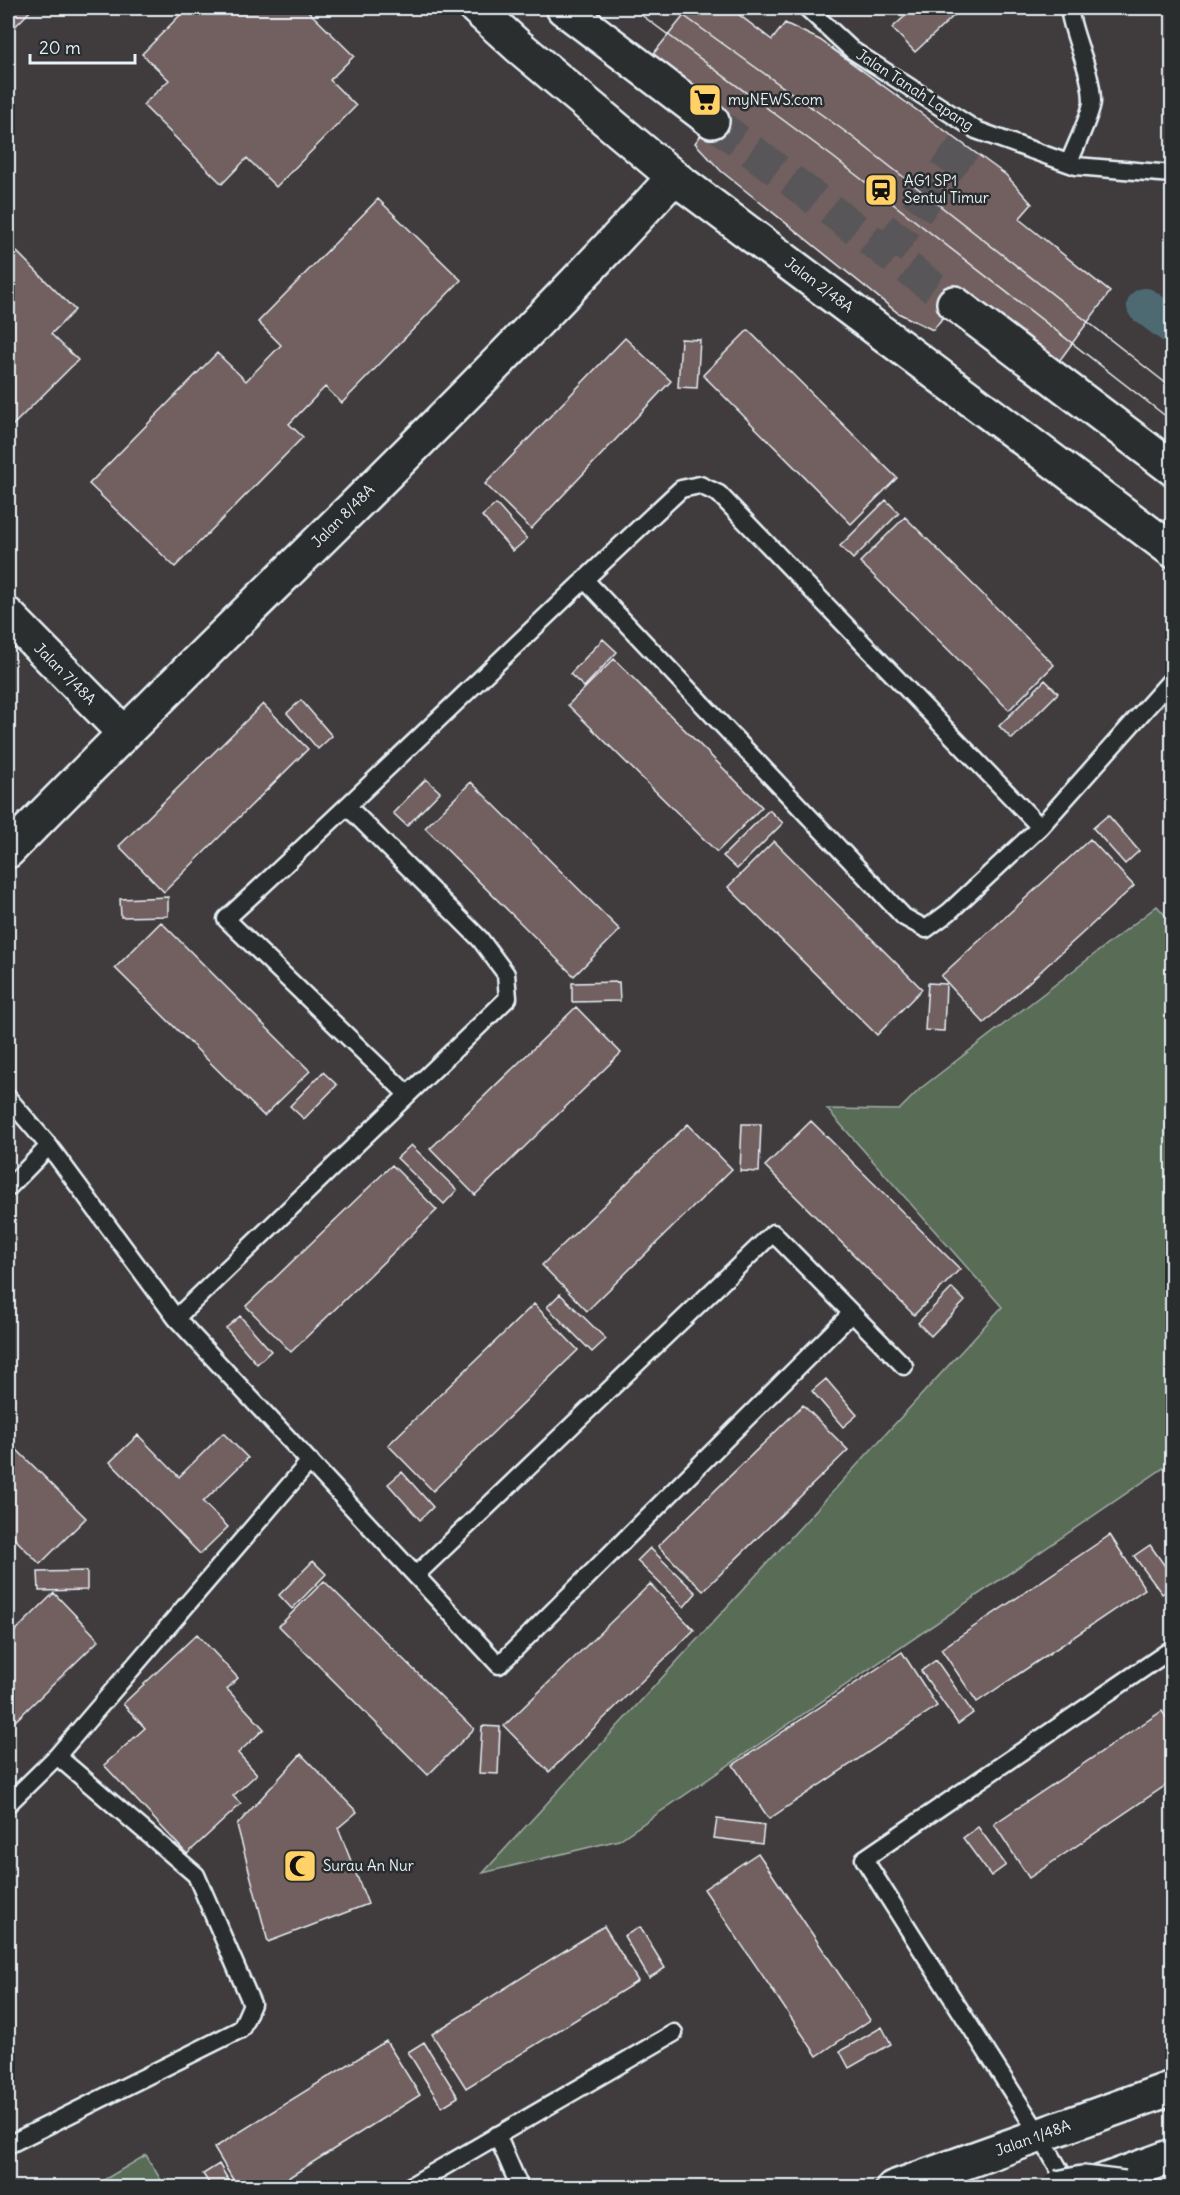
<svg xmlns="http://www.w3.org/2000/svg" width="1180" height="2195" viewBox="0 0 1180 2195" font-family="Delius,sans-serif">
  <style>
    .green { fill: #596c57; stroke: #a0aea8; stroke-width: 1.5 }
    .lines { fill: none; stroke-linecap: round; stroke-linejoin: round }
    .canal { stroke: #4e6a73; stroke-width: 36 }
    .building { fill: #725f5f; stroke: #e8f1f8; stroke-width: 1.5 }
    .minor-tunnel { stroke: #595759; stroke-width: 33; stroke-dasharray: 33 16; stroke-linecap: butt }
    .secondary-tunnel { stroke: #595759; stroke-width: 33; stroke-dasharray: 33 16; stroke-linecap: butt }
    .service-casing { stroke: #e8f1f8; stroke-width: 21 }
    .minor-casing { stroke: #e8f1f8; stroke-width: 38 }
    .secondary-casing { stroke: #e8f1f8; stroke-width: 38 }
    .service { stroke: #2a2d2e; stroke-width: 16 }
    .minor { stroke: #2a2d2e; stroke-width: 33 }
    .secondary { stroke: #2a2d2e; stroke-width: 33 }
    .tram { stroke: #e8f1f8; stroke-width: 1.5 }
    .motorway-bridge-casing { stroke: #e8f1f8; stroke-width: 38; stroke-linecap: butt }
    .motorway-bridge { stroke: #2a2d2e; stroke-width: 33 }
    .labels { text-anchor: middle; stroke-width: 5; stroke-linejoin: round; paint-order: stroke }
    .street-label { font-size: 15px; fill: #e8f1f8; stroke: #2a2d2e }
    .poi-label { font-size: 15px; fill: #e8f1f8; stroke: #2a2d2e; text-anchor: start }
  </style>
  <rect width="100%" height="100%" fill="#403c3d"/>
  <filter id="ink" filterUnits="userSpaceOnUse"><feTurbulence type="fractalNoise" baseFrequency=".0167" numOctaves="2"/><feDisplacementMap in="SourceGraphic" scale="12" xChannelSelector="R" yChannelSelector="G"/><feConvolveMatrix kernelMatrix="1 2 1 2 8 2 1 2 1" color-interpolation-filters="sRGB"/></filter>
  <g filter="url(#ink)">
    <path class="green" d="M1157,906L1172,923V1462L619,1840L483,1873L1002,1307L827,1109L899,1110L921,1088Z
      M146,2155L165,2187H92Z"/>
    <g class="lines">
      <path class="canal" d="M1145,306L1172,326"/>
    </g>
    <path class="building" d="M8,8H33L8,34Z
      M187,8H305L354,56L330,80L356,106L276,187L247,158L222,184L143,105L169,80L142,54Z
      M690,8H730L772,40L785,23L820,40L1006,175L1032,204L1019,219L1110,292L1054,368L959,297L933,330L898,313L721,171L695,143L716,115L646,63Z
      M914,8H962L915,52L892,28Z
      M378,199L461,280L342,403L325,387L289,424L303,437L175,567L89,484L217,353L246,381L281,345L258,322Z
      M8,243L75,310L51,334L78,360L8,430Z
      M748,330L897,478L851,524L703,375Z
      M625,338L671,381L531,529L485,484Z
      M681,339L700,340L697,388L678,387Z
      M886,500L899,513L853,559L840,546Z
      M496,504L527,539L513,551L482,516Z
      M905,517L1054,665L1009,710L860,562Z
      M603,639L617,652L584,687L570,674Z
      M614,659L762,807L717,852L568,705Z
      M1045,680L1058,693L1012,739L999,726Z
      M301,700L332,736L318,749L287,713Z
      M263,704L308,749L164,892L119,846Z
      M426,779L440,792L407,826L393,813Z
      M471,782L620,930L574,976L425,828Z
      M769,810L783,823L737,869L723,856Z
      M1108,815L1139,851L1125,864L1093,828Z
      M1090,839L1134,886L984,1023L941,976Z
      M774,841L922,989L877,1035L728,887Z
      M168,897V916L121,917L120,899Z
      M161,922L310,1071L264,1116L115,968Z
      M619,982L620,1001L572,1002V983Z
      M928,983L946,984L944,1031L925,1030Z
      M576,1007L621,1053L475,1195L430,1149Z
      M323,1072L337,1085L304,1119L290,1106Z
      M811,1121L960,1269L914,1315L765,1166Z
      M688,1124L732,1169L587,1311L542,1265Z
      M742,1124H761L759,1172L740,1171Z
      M411,1145L457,1190L444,1204L397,1158Z
      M392,1165L437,1210L291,1352L246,1306Z
      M952,1288L965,1301L931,1336L918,1323Z
      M560,1294L606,1339L592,1352L547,1307Z
      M534,1304L578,1350L433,1491L388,1445Z
      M240,1316L271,1351L257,1364L226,1328Z
      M826,1379L857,1415L843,1427L812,1391Z
      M803,1405L848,1450L703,1591L658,1546Z
      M223,1433L248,1458L203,1502L228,1527L200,1554L110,1462L138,1435L179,1477Z
      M8,1441L86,1518L40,1564L8,1532Z
      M402,1472L433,1507L420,1520L388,1484Z
      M1110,1535L1145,1589L977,1702L941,1649Z
      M1150,1545L1172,1576V1587L1162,1594L1134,1556Z
      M650,1548L696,1593L684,1607L637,1561Z
      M313,1561L326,1574L292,1609L279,1595Z
      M87,1571V1590L39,1591L38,1572Z
      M324,1581L474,1729L428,1775L279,1626Z
      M650,1584L694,1630L549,1772L504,1726Z
      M54,1593L99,1640L8,1728V1638Z
      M197,1634L238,1678L227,1689L264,1729L238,1753L257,1774L233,1796L241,1804L187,1854L104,1765L145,1728L123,1704Z
      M902,1652L937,1706L769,1819L733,1765Z
      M936,1660L973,1713L958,1724L921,1671Z
      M1162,1711L1172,1726V1781L1029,1878L994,1824Z
      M482,1726L500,1727L498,1774L479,1773Z
      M301,1754L357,1812L338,1828L368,1904L268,1942L237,1825Z
      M717,1819L764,1825L762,1844L714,1838Z
      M978,1827L1006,1865L991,1876L963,1838Z
      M758,1853L870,2020L817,2056L704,1889Z
      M604,1926L638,1981L466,2088L432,2034Z
      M640,1927L665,1968L649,1978L624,1936Z
      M882,2027L891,2044L849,2068L840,2051Z
      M386,2041L420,2095L272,2188H238L214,2148Z
      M424,2042L458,2097L442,2107L408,2052Z
      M219,2164L233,2188H212L203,2174Z"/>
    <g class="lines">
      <path class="minor-tunnel" d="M887,252L976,130"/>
      <path class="secondary-tunnel" d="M712,121L954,303"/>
      <defs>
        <path id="service" d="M807,8L852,50L976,130L1076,166L1172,174
          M1069,163C1074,149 1091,115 1092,102C1092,70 1073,39 1069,8
          M584,579L904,917L926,929L949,912L1040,827L1172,679
          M407,1094L226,919C380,778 528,631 681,489L700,485L719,494L1040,827
          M8,1098L49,1146L176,1318L499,1665L852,1313
          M8,1188L49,1146
          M176,1318L508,998L506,974L480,939L348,807
          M416,1575L773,1233L904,1366
          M8,1804L57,1756
          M497,2135L520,2188
          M8,2145L241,2029L252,2004L196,1875L57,1756L310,1461
          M407,2188L674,2033
          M1070,2188L1040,2136L864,1859L1172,1649"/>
        <path id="minor" d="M8,615L123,732
          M8,851C228,625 461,410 674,177"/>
        <path id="secondary" d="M476,8L518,46L674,177L1172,550
          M563,8L712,121
          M954,303L1172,468
          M1087,2187L1172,2156
          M893,2188L1172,2088"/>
      </defs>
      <use href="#service" class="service-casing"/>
      <use href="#minor" class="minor-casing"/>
      <use href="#secondary" class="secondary-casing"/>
      <use href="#service" class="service"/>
      <use href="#minor" class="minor"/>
      <use href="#secondary" class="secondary"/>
      <path class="tram" d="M632,8L833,157L1172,421
        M673,8L850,135L1172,388"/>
      <defs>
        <path id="motorway-bridge" d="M1058,2188L1083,2183L1124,2188"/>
      </defs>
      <use href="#motorway-bridge" class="motorway-bridge-casing"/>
      <use href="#motorway-bridge" class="motorway-bridge"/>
    </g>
  </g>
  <defs>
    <symbol id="supermarket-square" viewBox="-11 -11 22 22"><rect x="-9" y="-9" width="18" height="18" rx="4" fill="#ffd166" stroke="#2a2d2e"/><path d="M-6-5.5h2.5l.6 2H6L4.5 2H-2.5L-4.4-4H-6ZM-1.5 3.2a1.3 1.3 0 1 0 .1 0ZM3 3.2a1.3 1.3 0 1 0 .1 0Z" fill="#111"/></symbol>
    <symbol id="station-square" viewBox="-11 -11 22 22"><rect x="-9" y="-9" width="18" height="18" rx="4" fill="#ffd166" stroke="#2a2d2e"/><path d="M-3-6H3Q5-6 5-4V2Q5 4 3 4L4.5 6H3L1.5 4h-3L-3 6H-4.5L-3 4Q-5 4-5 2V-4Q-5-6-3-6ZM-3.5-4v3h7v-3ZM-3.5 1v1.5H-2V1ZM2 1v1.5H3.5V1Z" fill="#111"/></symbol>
    <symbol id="mosque-square" viewBox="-11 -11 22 22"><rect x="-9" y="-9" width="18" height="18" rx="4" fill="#ffd166" stroke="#2a2d2e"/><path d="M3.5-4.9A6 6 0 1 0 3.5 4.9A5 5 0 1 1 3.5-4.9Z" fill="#111"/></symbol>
  </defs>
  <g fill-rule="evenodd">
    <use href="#supermarket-square" x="686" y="81" width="38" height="38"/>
    <use href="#station-square" x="862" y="171" width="38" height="38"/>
    <use href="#mosque-square" x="281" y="1847" width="38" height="38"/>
  </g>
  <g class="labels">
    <g class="street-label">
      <text transform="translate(915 90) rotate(33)" y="5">Jalan Tanah Lapang</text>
      <text transform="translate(819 285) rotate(37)" y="5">Jalan 2/48A</text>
      <text transform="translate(343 516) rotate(-45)" y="5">Jalan 8/48A</text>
      <text transform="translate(65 674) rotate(45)" y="5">Jalan 7/48A</text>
      <text transform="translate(1033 2138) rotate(-20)" y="5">Jalan 1/48A</text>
    </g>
    <g class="poi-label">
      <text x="728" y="105">myNEWS.com</text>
      <text x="904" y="186">AG1 SP1<tspan x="904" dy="17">Sentul Timur</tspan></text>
      <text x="323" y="1871">Surau An Nur</text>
    </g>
  </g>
  <rect width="1180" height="2195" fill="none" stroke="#2a2d2e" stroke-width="30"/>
  <rect x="15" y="15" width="1150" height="2165" fill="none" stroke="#e8f1f8" stroke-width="2" filter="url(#ink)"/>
  <path d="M30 54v9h105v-9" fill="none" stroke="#e8f1f8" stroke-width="3"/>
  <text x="39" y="54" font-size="18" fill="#e8f1f8" stroke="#2a2d2e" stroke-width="4.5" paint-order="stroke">20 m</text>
</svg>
